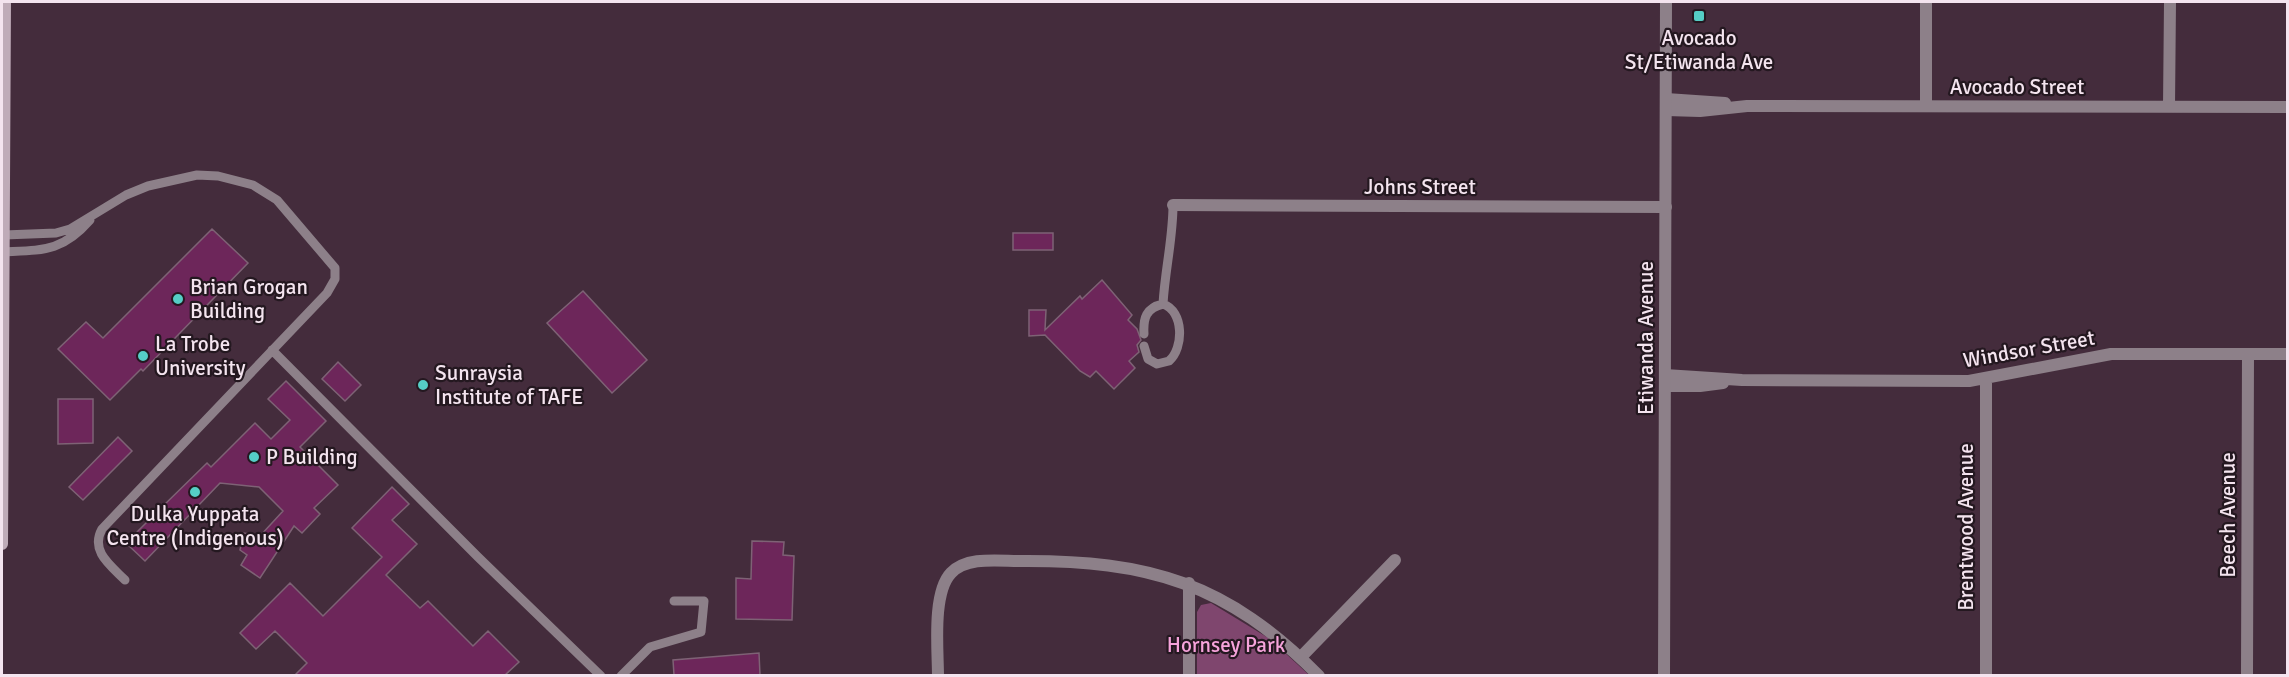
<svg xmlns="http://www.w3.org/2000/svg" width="2289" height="677" viewBox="0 0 2289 677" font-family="Signika,sans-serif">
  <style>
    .green { fill: #7f466e }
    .building { fill: #6d265a; stroke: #7e6275; stroke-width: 1.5 }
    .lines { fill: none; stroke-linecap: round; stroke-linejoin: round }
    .service { stroke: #8d8089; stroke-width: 9 }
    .minor { stroke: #8d8089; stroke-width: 12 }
    .tertiary { stroke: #8d8089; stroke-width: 12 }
    .secondary { stroke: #bfabb8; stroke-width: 12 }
    .poi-dot { fill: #55cec6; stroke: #241820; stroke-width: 2 }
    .labels { text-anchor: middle; stroke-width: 4.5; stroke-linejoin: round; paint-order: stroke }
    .poi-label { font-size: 21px; fill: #f4e4ef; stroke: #241820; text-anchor: start }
    .street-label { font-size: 21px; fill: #f4e4ef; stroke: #241820 }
    .park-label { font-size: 21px; fill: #f6a3db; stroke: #241820 }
  </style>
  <rect width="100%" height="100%" fill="#442c3c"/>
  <path class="green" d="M1211,603L1270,639L1309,675L1197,676V612L1201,605Z"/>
  <path class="building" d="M212,229L248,263L143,371L141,369L110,400L58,349L86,322L103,338Z
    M1013,233H1053V250H1013Z
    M1102,280L1132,315L1128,320L1137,329L1141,340L1137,345L1139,352L1129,361L1135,368L1114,389L1096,371L1090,377L1080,371L1045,335L1029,336V310H1046L1045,330L1080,296L1082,299Z
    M583,291L647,360L612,393L547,323Z
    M338,362L361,385L345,401L322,379Z
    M286,381L326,421L300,447L338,485L314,508L320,514L302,533L294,526L260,578L241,565L247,555L240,550L244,533L260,536L283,511L259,487L220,483L145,561L126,543L160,509L207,463L211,467L255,423L271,439L290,420L268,399Z
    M58,399H93V443L58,444Z
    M118,437L132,451L83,500L69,487Z
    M392,487L409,504L392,520L417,544L386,575L420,608L428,601L473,646L488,631L519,662L505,675H295L307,663L275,631L256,649L240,633L290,583L323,616L382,557L352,528Z
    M752,541L784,542L783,555L794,556L792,620L736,619V578L751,579Z
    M759,653L760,675H674L673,660Z"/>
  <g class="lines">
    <path class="service" d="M4,235L56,233L70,229L126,195L148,186L197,175L218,176L253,185L277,200L335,268V279L327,293L102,529C90,551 110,565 125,580
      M3,252C43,250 62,252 90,220
      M1144,334C1143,318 1146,308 1163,304
      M1144,346L1148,359L1157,364L1169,361C1184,348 1184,311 1163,304C1165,270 1173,238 1173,205
      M272,350L478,557L601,676
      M621,676L650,647L701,632L704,601H674"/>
    <path class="minor" d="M1666,99L1725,103
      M1926,106V2
      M2169,106L2170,2
      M1666,110L1700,111L1747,106L2288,107
      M1173,205L1666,207
      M1665,375L1742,380L1969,381L2111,354H2288
      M1665,386H1700L1723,383
      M1301,657L1395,560
      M938,676C938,650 932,593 951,573C967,556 999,561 1020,561C1149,560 1227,583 1319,676
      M1189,676V583
      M1986,676V379
      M2247,676L2248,354"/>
    <path class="tertiary" d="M1664,676L1666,2"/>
    <path class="secondary" d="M2,544L5,2"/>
  </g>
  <g class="poi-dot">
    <rect x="1693" y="10" width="12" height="12" rx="3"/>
    <circle cx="178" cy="299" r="6"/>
    <circle cx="143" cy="356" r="6"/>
    <circle cx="423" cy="385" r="6"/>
    <circle cx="254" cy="457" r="6"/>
    <circle cx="195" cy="492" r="6"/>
  </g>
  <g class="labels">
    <g class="poi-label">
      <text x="1699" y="45" text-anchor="middle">Avocado<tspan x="1699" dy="24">St/Etiwanda Ave</tspan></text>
      <text x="190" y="294">Brian Grogan<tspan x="190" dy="24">Building</tspan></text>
      <text x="155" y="351">La Trobe<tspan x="155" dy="24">University</tspan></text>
      <text x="435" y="380">Sunraysia<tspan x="435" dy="24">Institute of TAFE</tspan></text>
      <text x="266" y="464">P Building</text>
      <text x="195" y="521" text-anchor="middle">Dulka Yuppata<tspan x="195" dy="24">Centre (Indigenous)</tspan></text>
    </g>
    <g class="street-label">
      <text x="2017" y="94">Avocado Street</text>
      <text x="1420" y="194">Johns Street</text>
      <text transform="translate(1646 338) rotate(-90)" y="7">Etiwanda Avenue</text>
      <text transform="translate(2029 349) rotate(-10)" y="7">Windsor Street</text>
      <text transform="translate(2228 515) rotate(-90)" y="7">Beech Avenue</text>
      <text transform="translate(1966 527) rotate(-90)" y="7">Brentwood Avenue</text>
    </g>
    <g class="park-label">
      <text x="1226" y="652">Hornsey Park</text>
    </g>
  </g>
  <rect width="2289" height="677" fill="none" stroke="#f4e4ef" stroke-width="6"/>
</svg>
